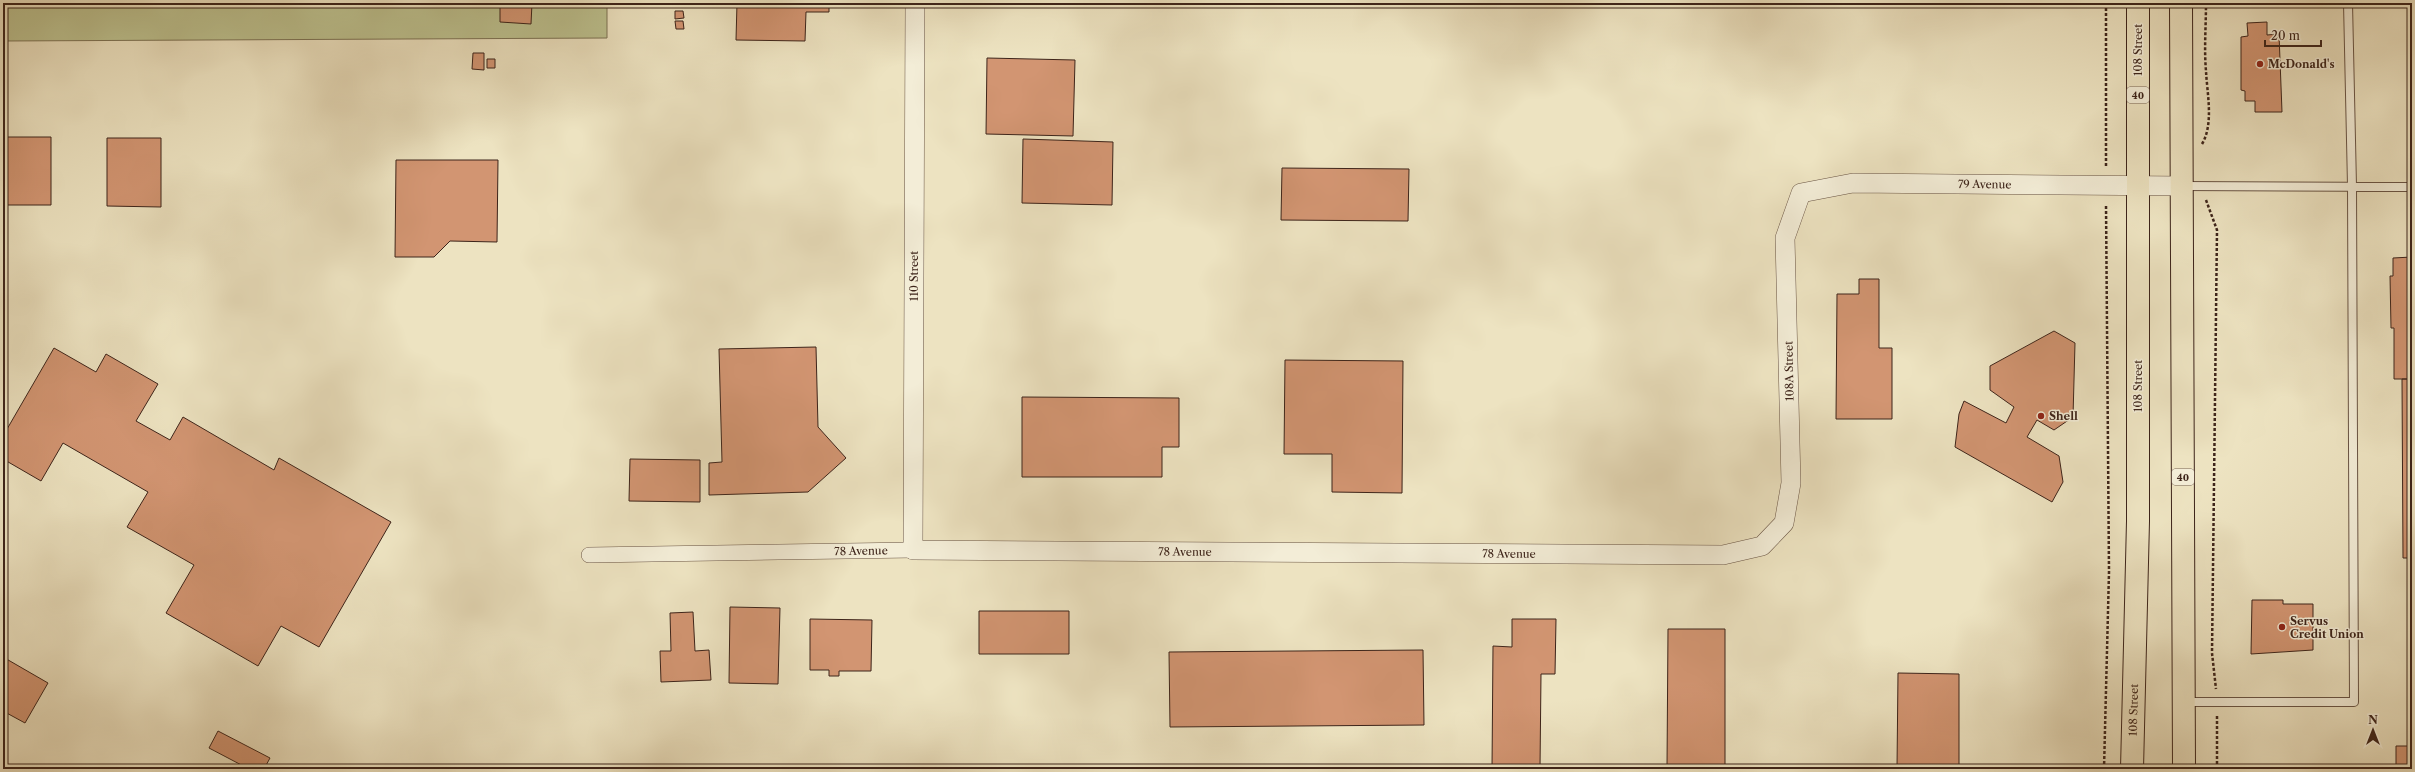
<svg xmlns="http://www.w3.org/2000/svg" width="2415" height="772" viewBox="0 0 2415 772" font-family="'Libre Caslon Text',serif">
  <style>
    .green { fill: #bdc290; stroke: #7d7355 }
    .building { fill: #d29572; stroke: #3d241a }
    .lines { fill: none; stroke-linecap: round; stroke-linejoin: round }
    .service-casing { stroke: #695444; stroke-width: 10 }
    .minor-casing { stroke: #695444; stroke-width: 16 }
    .tertiary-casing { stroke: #695444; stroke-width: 20 }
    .primary-casing { stroke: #3d241a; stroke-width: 24 }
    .path { stroke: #3d241a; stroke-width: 2.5; stroke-dasharray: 3 2; stroke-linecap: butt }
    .service { stroke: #f3edd7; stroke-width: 8 }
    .minor { stroke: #f3edd7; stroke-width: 15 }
    .tertiary { stroke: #f3edd7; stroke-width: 19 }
    .primary { stroke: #ede3c1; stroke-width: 22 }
    .poi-dot { fill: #8f2418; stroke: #f3edd7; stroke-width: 1.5 }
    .labels { text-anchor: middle; stroke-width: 3; stroke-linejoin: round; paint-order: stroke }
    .shield { fill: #f3edd7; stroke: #746053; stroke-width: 1 }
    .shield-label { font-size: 10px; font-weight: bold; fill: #3d241a }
    .street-label { font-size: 11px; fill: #3d241a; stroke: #f3edd7 }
    .poi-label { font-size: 11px; font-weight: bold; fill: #3d241a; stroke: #f3edd7; text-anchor: start }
  </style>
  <rect width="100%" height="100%" fill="#ede3c1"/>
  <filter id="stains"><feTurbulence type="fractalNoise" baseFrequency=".005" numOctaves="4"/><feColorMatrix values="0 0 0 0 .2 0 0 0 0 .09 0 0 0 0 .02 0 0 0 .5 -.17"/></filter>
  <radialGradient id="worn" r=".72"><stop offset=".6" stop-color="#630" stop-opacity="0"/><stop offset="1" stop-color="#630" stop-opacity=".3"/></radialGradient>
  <path class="green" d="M3,3H607V38L3,41Z"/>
  <path class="building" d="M500,3H532L531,24L500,22Z
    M737,3H829V12H806L805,41L736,40Z
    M675,11H683L684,18L675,19Z
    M675,21H683L684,29H676Z
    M2267,22V35L2279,34L2282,112H2255V101H2245V91L2241,90V37L2248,36L2247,23Z
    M473,53H484V70L472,69Z
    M987,58L1075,60L1073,136L986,134Z
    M487,59H495V68H487Z
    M3,137H51V205H3Z
    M107,138H161V207L107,206Z
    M1023,139L1113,142L1112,205L1022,203Z
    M396,160H498L497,242L450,241L434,257H395Z
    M1282,168L1409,169L1408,221L1281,220Z
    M2412,257V379H2394V328H2391L2390,276H2393V258Z
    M1859,279H1879V348H1892V419H1836L1837,294H1859Z
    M2054,331L2075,343L2073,417L2054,430L2037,420L2027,437L2059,456L2063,482L2052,502L1955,447L1959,414L1964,401L2006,423L2014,407L1990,390V366Z
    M816,347L818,427L846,458L808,492L709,495V463L722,462L719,349Z
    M54,348L96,372L106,354L158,384L136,421L170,440L183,417L274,470L279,458L391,522L319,647L281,626L258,666L166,613L194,565L127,527L148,492L63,443L41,481L3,459V436Z
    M1285,360L1403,361L1402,493L1332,492V454H1284Z
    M2402,379H2412V558H2403Z
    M1022,397L1179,398V447H1162V477H1022Z
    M630,459L700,460V502L629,501Z
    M2252,600H2283V604H2313V650L2251,654Z
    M730,607L780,608L778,684L729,683Z
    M979,611H1069V654H979Z
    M693,612L695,651L709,650L711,680L661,682L660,651H671L670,613Z
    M810,619L872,620L871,671H839V676H829V670H810Z
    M1512,619H1556L1555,674H1541L1540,769H1492L1493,646L1512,647Z
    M1668,629H1725V769H1667Z
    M1423,650L1424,725L1170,727L1169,652Z
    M3,657L48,683L25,723L3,711Z
    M1898,673L1959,674V769H1897Z
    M218,731L270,758L264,769H249L209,748Z
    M2396,746H2412V769H2396Z"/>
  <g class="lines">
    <defs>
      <path id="service" d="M2183,186L2412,187
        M2184,702H2354L2352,186L2348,3"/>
      <g id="minor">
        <path id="s1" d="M589,555L913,550"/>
      </g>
      <g id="tertiary">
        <path id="s2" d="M915,3L913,550L1723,555L1762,546L1784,523L1791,483L1785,238L1801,193L1853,183L2183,186"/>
      </g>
      <g id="primary">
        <path d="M2181,3L2184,769"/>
        <path id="s3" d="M2132,769L2138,521V3"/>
      </g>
    </defs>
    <use href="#service" class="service-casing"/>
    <use href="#minor" class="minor-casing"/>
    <use href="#tertiary" class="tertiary-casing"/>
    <use href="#primary" class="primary-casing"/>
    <path class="path" d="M2106,3V167
      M2202,144C2214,124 2207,93 2206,71C2204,49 2206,26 2206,3
      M2206,200L2217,230L2212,653L2216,689
      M2104,769L2109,572L2106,204
      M2217,769V716"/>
    <use href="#service" class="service"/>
    <use href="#minor" class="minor"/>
    <use href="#tertiary" class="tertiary"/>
    <use href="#primary" class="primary"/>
  </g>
  <g class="poi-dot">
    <circle cx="2260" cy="64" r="4"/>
    <circle cx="2041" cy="416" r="4"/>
    <circle cx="2282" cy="627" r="4"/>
  </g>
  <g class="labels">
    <g class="shield">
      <rect x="2127" y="87" width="22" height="16" rx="3"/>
      <rect x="2172" y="469" width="22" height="16" rx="3"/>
    </g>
    <g class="shield-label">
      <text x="2138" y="99">40</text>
      <text x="2183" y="481">40</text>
    </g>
    <g class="street-label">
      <text transform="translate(2138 50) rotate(-90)" y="4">108 Street</text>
      <text dy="4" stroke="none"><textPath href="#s2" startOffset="1947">79 Avenue</textPath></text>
      <text transform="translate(914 276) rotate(-90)" y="4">110 Street</text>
      <text transform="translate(1789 371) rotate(-91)" y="4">108A Street</text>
      <text transform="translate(2138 386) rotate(-90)" y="4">108 Street</text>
      <text dy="4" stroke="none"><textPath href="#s1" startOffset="272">78 Avenue</textPath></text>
      <text dy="4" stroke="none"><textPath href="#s2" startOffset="819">78 Avenue</textPath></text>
      <text dy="4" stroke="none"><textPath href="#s2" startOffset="1143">78 Avenue</textPath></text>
      <text dy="4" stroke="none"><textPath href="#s3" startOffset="59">108 Street</textPath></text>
    </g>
    <g class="poi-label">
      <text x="2268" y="68">McDonald's</text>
      <text x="2049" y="420">Shell</text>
      <text x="2290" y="625">Servus<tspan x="2290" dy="13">Credit Union</tspan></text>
    </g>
  </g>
  <rect width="2415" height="772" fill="none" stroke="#ede3c1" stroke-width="16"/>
  <rect x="4" y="4" width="2407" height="764" fill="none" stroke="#3d241a" stroke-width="2"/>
  <rect x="8" y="8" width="2399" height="756" fill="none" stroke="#3d241a"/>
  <g transform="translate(2373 730)" stroke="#f3edd7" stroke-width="3" paint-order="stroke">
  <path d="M0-3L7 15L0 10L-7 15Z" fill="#3d241a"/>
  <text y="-6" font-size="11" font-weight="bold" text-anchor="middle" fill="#3d241a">N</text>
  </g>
  <path d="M2265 40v6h56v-6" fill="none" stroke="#3d241a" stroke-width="2"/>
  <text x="2271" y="40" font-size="12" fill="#3d241a" stroke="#f3edd7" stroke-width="3" paint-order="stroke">20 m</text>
  <rect width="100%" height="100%" filter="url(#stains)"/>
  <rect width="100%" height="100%" fill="url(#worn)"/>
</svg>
